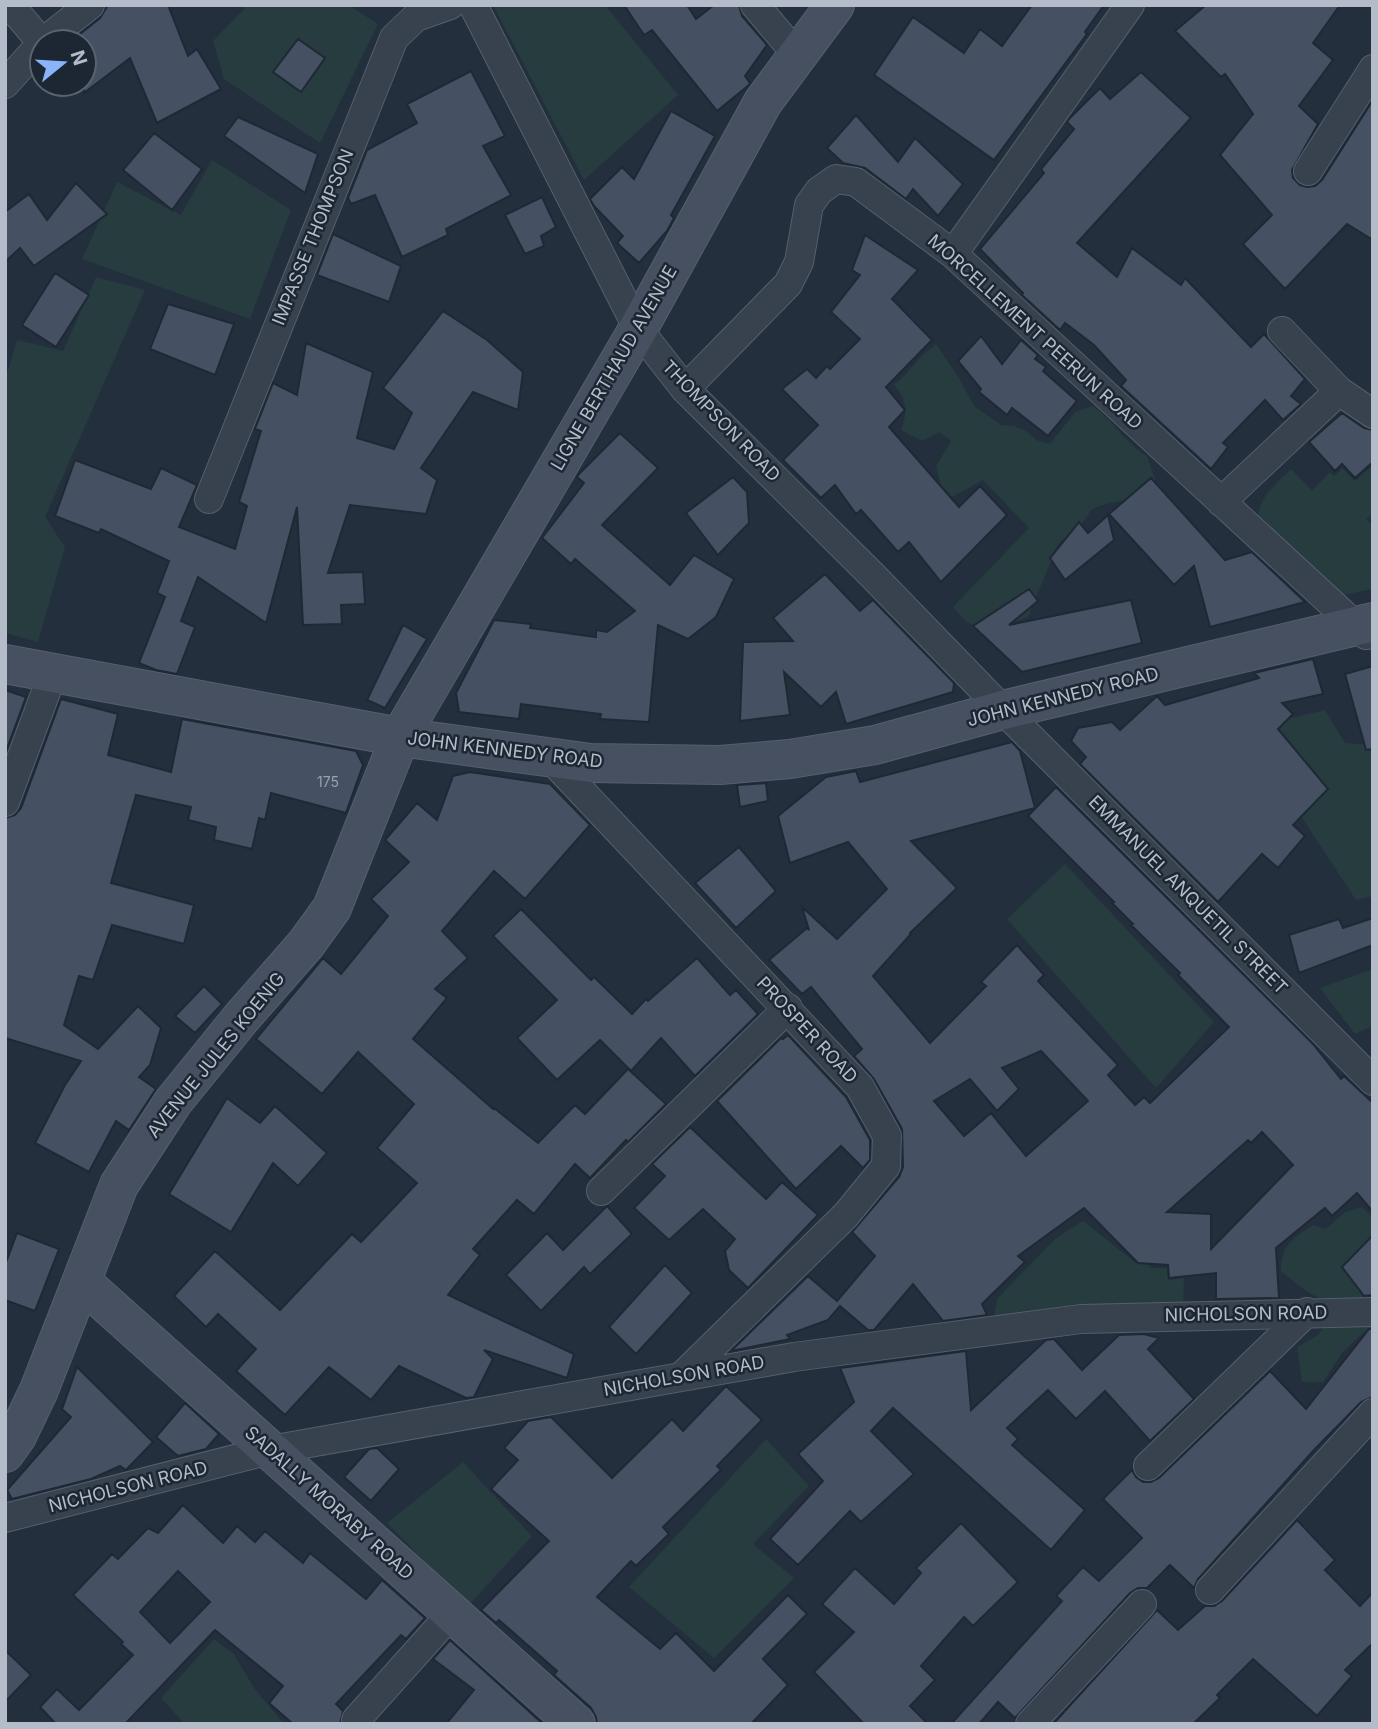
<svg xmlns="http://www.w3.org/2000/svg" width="1378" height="1729" viewBox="0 0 1378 1729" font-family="Inter,sans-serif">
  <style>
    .green { fill: #263c3f }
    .building { fill: #455162; stroke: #1f2835; stroke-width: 2; fill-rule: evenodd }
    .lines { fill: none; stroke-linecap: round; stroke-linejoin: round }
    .street-casing { stroke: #565f6c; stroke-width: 30 }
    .secondary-casing { stroke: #565f6c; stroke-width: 40 }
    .street { stroke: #38414e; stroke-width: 28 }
    .secondary { stroke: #465061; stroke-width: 38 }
    .labels { text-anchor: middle; stroke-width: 5; stroke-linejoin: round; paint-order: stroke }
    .number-label { font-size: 14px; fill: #98a1af }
    .street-label { font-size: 18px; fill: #b4bcc9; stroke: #1d2633 }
  </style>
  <rect width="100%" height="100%" fill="#242f3e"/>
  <path class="green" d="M248,5H348L378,24L320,143L224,79L213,41Z
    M493,5H605L678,95L584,180Z
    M212,160L291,210L250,319L82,259L117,182L181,215Z
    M96,277L145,290L45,517L65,547L38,642L5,633V381L17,340L63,351Z
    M936,344L959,378L974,406L1001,425L1014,426L1026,431L1036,440L1050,444L1075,412L1092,406C1116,422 1124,443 1147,456L1155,480L1145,497L1108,503L1092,509L1080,526L1058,544L1028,617L986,632L965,621L953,607L1029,528L983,480L952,497L943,493L936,466L951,441L939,432L922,441L901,430C908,412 907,399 894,385C909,372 920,355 936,344Z
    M1373,465V514L1366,519L1373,526V589L1332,597L1257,528C1256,500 1271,488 1291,469L1312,490L1330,472L1334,476L1342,468L1355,481Z
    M1325,710L1345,743L1373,745V896L1356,900L1253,743L1287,719Z
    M1065,864L1214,1022L1156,1088L1007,919Z
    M1373,969V1026L1355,1034L1320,988Z
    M1362,1207L1373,1218V1308C1327,1305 1316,1301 1281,1271C1281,1245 1292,1239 1313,1225L1326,1229L1345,1212Z
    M1083,1221L1136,1263L1145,1261L1151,1268H1167L1168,1280L1184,1278L1183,1304L993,1324L997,1299L1056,1238Z
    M1330,1320L1373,1321V1338L1364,1332L1342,1353L1323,1382H1302L1297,1347L1318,1335Z
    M766,1439L809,1486L753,1544L794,1578L714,1658L629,1587Z
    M463,1462L532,1536L468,1606L387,1523Z
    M214,1639L234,1654L254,1688L284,1724H185L161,1698Z"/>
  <path class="building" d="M108,5H168L188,56L197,49L221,89L157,123L130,58L84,93V42H70L100,18Z
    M624,5H687L696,19L714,5H739L742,16L767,45L745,76L750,83L749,85L717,111L652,30L644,35Z
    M1032,5H1104L1085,32L1087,34L994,160L874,75L913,17L964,53L980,29L1002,46Z
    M1206,5H1340L1313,43L1333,60L1299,106L1318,124L1292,170L1293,178L1300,185L1307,187L1315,186L1322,180L1373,100V240L1347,224L1285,289L1243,244L1272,215L1220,155L1253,114L1225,74L1221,77L1175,31Z
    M298,39L325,58L301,92L273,72Z
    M471,71L505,136L483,146L511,195L446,229L448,235L402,257L375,195L351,204L348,198L367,150L417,123L407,104Z
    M1141,72L1191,118L1077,243L1117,277L1132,248L1181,285L1185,278L1251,347L1264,334L1305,379L1291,396L1301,404L1283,420L1265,400L1223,443L1228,447L1211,469L1121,386L1126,380L1094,345L1065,323L1060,330L1022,295L1023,293L980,249L1044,173L1041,169L1074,129L1067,122L1069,119L1100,88L1110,99Z
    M671,111L715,136L671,215L674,218L667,231L639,263L617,243L623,236L594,206L590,199L622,167L634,179Z
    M856,115L898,162L915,138L963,184L938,216L913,189L906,199L865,168L843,163L827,148Z
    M238,117L318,154L305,193L224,136Z
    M154,133L202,169L172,210L123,170Z
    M76,183L107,214L34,266L20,248L5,262V212L29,194L47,220Z
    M542,197L556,227L541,236L544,246L525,254L505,215Z
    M333,234L401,266L389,302L317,275Z
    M865,235L918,270L892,299L932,340L886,387L905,410L889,427L959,507L980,486L1007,515L941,582L909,542L898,552L861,510L856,514L835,485L821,498L783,460L818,425L782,389L807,369L816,378L827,366L830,369L860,339L831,312L860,275L852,270Z
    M55,273L89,295L56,347L22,325Z
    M168,304L234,324L215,375L150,349Z
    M443,311L487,340L523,372L518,410L473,392L421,468L437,480L426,514L350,505L328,573L363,572L365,604L341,605L342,624L303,625L297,507L266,623L198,577L181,621L195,627L177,674L156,670L139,663L165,597L157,593L169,561L101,529L99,533L55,516L75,460L151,489L161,468L197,485L179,527L235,549L247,506L239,502L261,431L255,429L273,383L297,395L306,343L373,372L357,438L394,449L412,413L383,388Z
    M981,336L1002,364L1021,340L1038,355L1035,359L1046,367L1043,371L1077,401L1048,436L1012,408L1007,415L979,392L981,389L958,361Z
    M1342,413L1364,428L1373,430V462L1355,478L1342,464L1335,471L1309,442Z
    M620,433L658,468L602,525L670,585L694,555L734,579L716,617L688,639L658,625L649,722L600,719L601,714L521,704L519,719L459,712L456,693L494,620L531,624L530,628L596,637V630L607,632L635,611L575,559L571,564L542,538L584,483L577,477L579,474Z
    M733,477L747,492L749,523L718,555L686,513Z
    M1151,478L1225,560L1252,552L1305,602L1210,627L1194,566L1174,585L1109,514Z
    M1108,515L1114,540L1065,580L1050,558L1079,522L1088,533Z
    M825,574L860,611L873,600L954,683L953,692L846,724L836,692L821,707L784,672L790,715L740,721L743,642L793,641L773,618Z
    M1029,589L1038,601L1009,625L1131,600L1142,643L1022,672L973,626Z
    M403,625L427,639L385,708L367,700Z
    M1313,659L1323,694L1282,703L1293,714L1278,729L1328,789L1293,825L1305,836L1278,868L1262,854L1218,902L1080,764L1086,757L1071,741L1078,728L1112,722L1120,730L1157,696L1165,705L1259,678L1254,673Z
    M1373,666V749L1366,750L1345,674Z
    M5,690L26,697L5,754Z
    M61,699L118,714L108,755L171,772L182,719L356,751L363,765L346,813L271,793L265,820L259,818L252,849L214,840L216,827L188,820L191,807L136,795L111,883L194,905L184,944L112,925L93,980L79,976L64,1025L98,1049L138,1006L161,1028L150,1065L139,1077L156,1089L129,1130L116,1121L89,1172L35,1143L65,1085L81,1061L5,1038V818L15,815L21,808Z
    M1012,742L1020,751L1035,808L911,841L957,888L910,933L911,934L873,976L930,1043L986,986L981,982L1017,945L1044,975L1038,981L1118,1065L1108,1075L1135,1105L1144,1097L1150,1103L1229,1027L1178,975L1180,973L1131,925L1133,924L1112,903L1114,902L1028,816L1056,787L1313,1044L1341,1079L1344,1076L1373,1103V1212L1357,1193L1332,1216L1325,1208L1276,1248L1279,1298L1216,1299V1273L1169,1278L1168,1265L1138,1263L1084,1208L1018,1256L1025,1262L982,1304L987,1315L943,1321L913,1284L874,1330H868L840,1306L828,1320L787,1335L790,1339L731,1351L808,1276L837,1301L875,1256L852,1232L899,1177L903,1167L902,1129L874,1079L854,1056L862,1049L811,987L802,994L769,960L807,928L809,930L802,907L837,939L887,889L848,842L790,863L778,816L826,777L856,771L860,782ZM1041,1051L1088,1101L1026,1156L991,1113L964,1136L934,1101L970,1079L997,1111L1019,1089L1002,1068ZM1262,1132L1293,1165L1211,1249V1214L1167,1212L1248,1140L1251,1143Z
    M470,772L550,784L590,825L525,899L494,871L442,931L468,958L435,989L447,998L413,1039L493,1109L494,1108L538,1143L575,1105L585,1114L628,1069L666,1104L628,1142L626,1140L590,1178L575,1164L534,1214L517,1200L473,1249L480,1255L448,1295L574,1354L567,1378L484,1350L493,1359L474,1397L466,1398L399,1366L371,1400L329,1367L285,1415L236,1371L256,1349L218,1314L206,1327L174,1296L215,1251L280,1310L352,1234L361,1242L417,1183L377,1148L414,1104L358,1052L322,1094L256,1039L323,958L341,974L388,916L371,899L409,862L385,840L417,803L437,820L453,776Z
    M766,783L768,801L740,807L737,785Z
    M739,847L776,891L736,928L695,883Z
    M521,909L591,980L594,977L632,1014L646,999L648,1001L697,958L730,995L736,990L758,1014L695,1076L661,1038L631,1071L600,1040L557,1080L517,1038L557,1000L493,936Z
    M1373,918V945L1299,973L1289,935L1339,919L1343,928Z
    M204,986L222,1004L195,1033L175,1016Z
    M788,1035L846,1097L870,1140V1160L863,1168L841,1146L796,1189L717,1101L781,1038L783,1039Z
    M227,1098L260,1123L275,1106L327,1153L298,1186L273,1163L231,1232L169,1194Z
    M690,1127L766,1199L782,1182L818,1215L748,1288L729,1270L725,1251L735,1239L703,1209L669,1240L634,1208L665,1176L652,1164Z
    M607,1206L632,1234L590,1274L584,1267L541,1311L506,1275L547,1233L563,1250Z
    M17,1233L59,1249L35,1311L5,1300V1265Z
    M1373,1235V1295L1364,1296L1342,1267Z
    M665,1265L692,1293L636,1354L609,1327Z
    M1369,1329H1373V1397L1361,1402L1314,1450L1198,1579L1194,1588L1170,1565L1147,1588H1138L1130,1593L1015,1718L998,1702L979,1724H951L1062,1601L1056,1596L1083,1567L1099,1581L1142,1538L1103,1499L1132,1470L1136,1477L1143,1482H1151L1159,1478L1270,1371L1306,1409Z
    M1144,1334L1159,1338L1148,1349L1194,1399L1150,1441L1105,1391L1076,1419L1048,1390L1007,1428L1018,1439L1012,1445L1085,1510L1051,1550L893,1408L871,1431L914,1474L861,1522L850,1511L798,1565L770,1539L823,1481L798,1454L854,1402L840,1368L966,1351L971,1410L1046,1340L1054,1339L1082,1370L1119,1335Z
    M77,1367L153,1442L126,1470L120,1466L91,1479L12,1499L7,1490L71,1417L62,1409Z
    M726,1386L762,1420L717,1466L721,1470L663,1527L669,1534L636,1566L631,1561L597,1597L660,1649L676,1633L714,1671L788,1595L807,1614L763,1659L788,1685L751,1724H597L596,1717L591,1708L554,1675L557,1671L499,1620L496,1623L481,1610L549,1541L491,1489L518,1460L504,1448L528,1421L551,1417L612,1478L672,1419L683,1431Z
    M185,1403L219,1434L206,1449L178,1456L156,1437Z
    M377,1448L399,1469L371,1501L344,1477L369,1449Z
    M183,1505L223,1543L237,1526L255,1542L265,1531L303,1563L310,1553L366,1599L382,1580L425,1618L406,1639L401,1635L336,1704L343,1711L340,1724H293L269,1703L283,1686L215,1630L125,1724H56L40,1707L57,1689L79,1710L133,1655L121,1644L123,1642L73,1595L112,1554L118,1559L148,1528L158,1533ZM178,1571L210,1602L170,1643L140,1612Z
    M1297,1520L1335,1560L1325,1570L1360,1606L1373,1592V1643L1345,1670L1352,1676L1317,1716L1253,1659L1217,1695L1220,1698L1193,1724H1053L1157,1610L1178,1630L1205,1606H1214L1222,1601Z
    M961,1523L1018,1582L973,1626L964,1617L921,1666L935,1680L910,1706L928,1724H864L814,1672L854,1632L822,1604L855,1568L894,1604L921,1573L916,1568Z
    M450,1640L543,1724H446L474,1690L433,1659Z
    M5,1650L31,1675L5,1702Z"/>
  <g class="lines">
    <defs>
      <path id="street" d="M10,5L42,43
        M473,5L638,329L685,389L875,578L1003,710L1373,1081
        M755,5L798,56
        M43,42L90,5
        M5,84L42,43
        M1308,171L1373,69
        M953,254L1130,5
        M1282,331L1339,391L1373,414
        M685,389L788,284L799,262L809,205L819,191L836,179L856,182L953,254L1366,635
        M209,499L394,38L416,17L450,5
        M1221,502L1339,391
        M550,758L860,1087L887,1136L886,1166L846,1215L681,1377
        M5,802L53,673
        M601,1191L788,1008
        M1148,1466L1307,1312
        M5,1518L270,1450L794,1357L1081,1319L1373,1312
        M1210,1590L1373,1413
        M356,1720L452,1613
        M1030,1724L1142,1604"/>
      <path id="secondary" d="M5,664L400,737L591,763L720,765L790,759L875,745L1003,710L1373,622
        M82,1282L576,1724
        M5,1453L17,1436L39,1390L119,1185L173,1102L242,1017L306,944L332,908L400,737L638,329L763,102L835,5"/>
    </defs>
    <use href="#street" class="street-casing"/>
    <use href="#secondary" class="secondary-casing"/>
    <use href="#street" class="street"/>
    <use href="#secondary" class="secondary"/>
  </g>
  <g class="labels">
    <g class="number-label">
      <text x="328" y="787">175</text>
    </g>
    <g class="street-label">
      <text transform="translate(313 237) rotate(-68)" y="6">IMPASSE THOMPSON</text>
      <text transform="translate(1035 332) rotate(42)" y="6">MORCELLEMENT PEERUN ROAD</text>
      <text transform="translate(614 368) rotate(-60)" y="6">LIGNE BERTHAUD AVENUE</text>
      <text transform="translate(721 421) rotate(46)" y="6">THOMPSON ROAD</text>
      <text transform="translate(1063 697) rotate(-14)" y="6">JOHN KENNEDY ROAD</text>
      <text transform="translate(505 750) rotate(7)" y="6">JOHN KENNEDY ROAD</text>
      <text transform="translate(1188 895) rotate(45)" y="6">EMMANUEL ANQUETIL STREET</text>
      <text transform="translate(807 1030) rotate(47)" y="6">PROSPER ROAD</text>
      <text transform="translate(216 1055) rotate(-51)" y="6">AVENUE JULES KOENIG</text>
      <text transform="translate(1246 1314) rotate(-1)" y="6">NICHOLSON ROAD</text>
      <text transform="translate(684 1376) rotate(-10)" y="6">NICHOLSON ROAD</text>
      <text transform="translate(128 1487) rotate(-14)" y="6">NICHOLSON ROAD</text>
      <text transform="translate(329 1503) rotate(42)" y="6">SADALLY MORABY ROAD</text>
    </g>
  </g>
  <rect width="1378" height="1729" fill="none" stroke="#b4bcc9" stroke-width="14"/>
  <g transform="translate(63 63) rotate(72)"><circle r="33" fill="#1d2633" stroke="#59626f" stroke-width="2"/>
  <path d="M0-5L12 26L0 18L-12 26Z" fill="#8ab4f8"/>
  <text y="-10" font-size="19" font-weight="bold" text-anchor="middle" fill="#b4bcc9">N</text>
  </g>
</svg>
